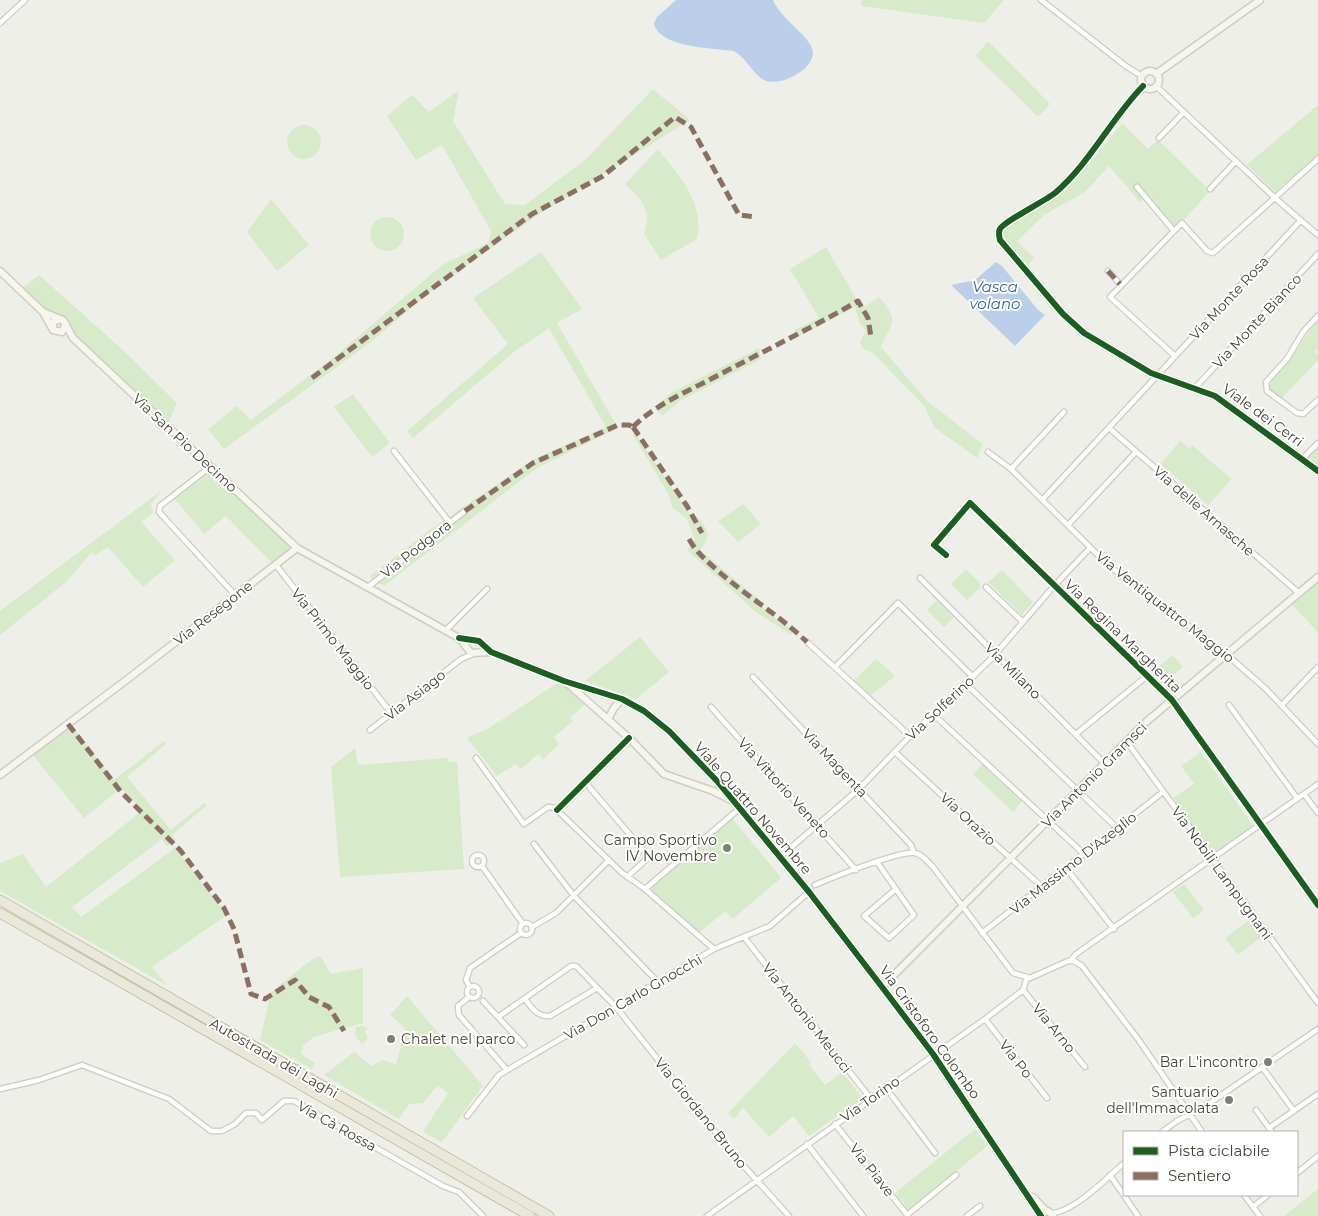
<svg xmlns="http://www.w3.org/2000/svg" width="1318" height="1216" viewBox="0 0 1318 1216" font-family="Montserrat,sans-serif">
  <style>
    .green { fill: #d7eaca }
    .water { fill: #bbcfeb }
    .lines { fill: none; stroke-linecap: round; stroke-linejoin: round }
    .street-casing { stroke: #cccbc5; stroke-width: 7 }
    .secondary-casing { stroke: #cecdc0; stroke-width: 9 }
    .highway-casing { stroke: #c6c1a6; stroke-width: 11 }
    .street { stroke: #fdfdfc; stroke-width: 4.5 }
    .secondary { stroke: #f6f6ef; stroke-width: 6 }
    .highway { stroke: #eae8da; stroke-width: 9 }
    .quiet { stroke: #8d6e63; stroke-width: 5; stroke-dasharray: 10 5; stroke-linecap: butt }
    .cycleway-casing { stroke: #fff; stroke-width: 9 }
    .cycleway { stroke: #1b5e20; stroke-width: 6 }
    .poi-dot { fill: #807f75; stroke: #fff; stroke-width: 2 }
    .labels { text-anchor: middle; stroke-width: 4; stroke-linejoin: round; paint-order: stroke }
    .street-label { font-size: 14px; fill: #454236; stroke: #fff }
    .poi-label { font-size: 14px; fill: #454236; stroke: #fff; text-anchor: end }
    .water-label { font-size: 15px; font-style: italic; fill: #3562ab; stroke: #fff }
  </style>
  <rect width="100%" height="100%" fill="#efefe9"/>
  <path class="green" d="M861,0H1004L984,23L861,6Z
    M988,41L1050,104L1038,117L976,56Z
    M653,89L690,120L538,215L435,288L371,342L224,449L208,429L237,406L251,420L334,357L442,265L488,243L491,231L442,145L416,160L387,116L412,95L429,112L459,90L453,121L505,204L525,205L586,159Z
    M1318,105V155L1275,192L1247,165Z
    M1122,123L1148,149L1158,140L1210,191L1173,232L1145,199L1140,202L1109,166L1085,192L1044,215L1017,241L1034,258L1027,267C1017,256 999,244 1005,228C1024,217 1043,206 1060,192C1084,173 1103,147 1122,123Z
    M287 142a17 17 0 1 1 34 0a17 17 0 1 1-34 0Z
    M658,149C679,176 705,202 697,239L661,260L644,234C652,210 642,200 625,184Z
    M271,199L309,245L277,271L247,232Z
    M370 234a17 17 0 1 1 34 0a17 17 0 1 1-34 0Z
    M826,247L855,297L865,307L879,297C899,321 893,321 881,347L927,401L983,444L977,458L934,427L925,407L874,354L862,348L860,342L866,331L860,324L855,307L798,337L794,330L819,318L790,269Z
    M541,252L582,309L557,323L618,428L537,468L384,586L369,577L428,531L534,459L606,427L549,328L515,351L413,438L407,431L508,344L473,298Z
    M39,275L123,350L177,403L168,424L22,288Z
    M1318,322V348L1315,352L1318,355V360L1282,398L1269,389C1269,381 1274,378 1279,373C1295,357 1302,337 1318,322Z
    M759,348L761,359L680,401L662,416L655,407L671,393Z
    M353,394L390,443L372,457L334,407Z
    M634,432L692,517L697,516C709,532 712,533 700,550L758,599C764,614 780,620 793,631L791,635L756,612L687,550L695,540L687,519L672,507L669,495L633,435Z
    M1180,441L1189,448L1192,445L1232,479L1208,505L1160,464Z
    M1318,447V467L1307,458Z
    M206,466L292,547L272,563L226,516L204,534L170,493Z
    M161,491L151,504L153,513L141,522L175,560L143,587L108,547L96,555L91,553L66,582L0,635V611Z
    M743,504L761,524L738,542L718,521Z
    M966,569L980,583V588L967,600L951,584Z
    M1002,570L1033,602L1022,615L988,582Z
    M1318,582V633L1292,604Z
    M937,600L954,617L944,627L927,610Z
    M640,637L669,672L636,699L585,681Z
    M1173,655L1183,667L1161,685L1150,673Z
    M876,659L895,676L870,696L854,680Z
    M559,682L585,704L570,718L573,721L554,737L559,744L543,759L538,754L521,769L516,764L497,776L467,738L489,728Z
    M71,725L114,780L164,741L166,744L127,777L171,830L204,803L207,805L172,835L176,840L167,846L162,839L72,907L81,917L175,848L227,915L152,967L168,986L0,891V863L23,854L46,887L143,810L121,788L84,818L31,753Z
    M355,748L358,765L447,758L449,762H457L464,869L340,877L331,767Z
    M1201,752L1252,824L1251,828L1216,853L1211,852L1173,798L1194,784L1181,766Z
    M982,764L1022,801L1013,812L973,774Z
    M732,818L781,878L733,919L725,911L699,933L650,888Z
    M1184,884L1204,910L1193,918L1173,892Z
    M1251,919L1263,936L1238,955L1225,938Z
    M320,956L331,974L363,968V1023L314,1037L303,1045L301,1054L315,1063L312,1069L260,1040L271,992L311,960Z
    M407,996L483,1086L442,1142L423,1132L448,1093L438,1085L423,1103L409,1104L399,1119L324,1075L354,1052L372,1066L382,1060L396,1064L406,1029L390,1015Z
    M363,1026L369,1028L365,1031L368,1038L362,1044L355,1035L356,1027Z
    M795,1043L811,1062L809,1065L825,1085L842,1072L863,1098L809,1136L793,1116L769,1137L743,1108L734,1119L728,1113Z
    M975,1129L987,1146L909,1210L895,1193Z
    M1318,1189V1216H1284Z"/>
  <path class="water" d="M676,0H773C782,20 805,32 812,48C820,67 778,90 762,79C751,71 746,58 734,51C714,48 658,48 654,23L657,17Z
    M996,262L1002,266L1038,310L1045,315L1015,346L951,285L975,280Z"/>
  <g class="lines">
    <defs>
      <path id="street" d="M1041,0L1127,67L1142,76
        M0,23L25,0
        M1156,86L1275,198L1318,235
        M1159,138L1184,112
        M1137,187L1174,231L1110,297L1175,356
        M1210,189L1236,161
        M1174,231L1182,223L1207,251L1213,253L1318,159
        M1108,271L1120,284
        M1318,316L1303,332L1287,359L1266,382L1267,391L1297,413L1303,414L1318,400
        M1195,388L1318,254
        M1109,428L1299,593
        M394,451L450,523
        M988,452L1011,469L1108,565L1226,654L1265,688L1318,744
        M1302,459L1318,443
        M210,467L160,506L159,512L235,595
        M1011,469L1064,412
        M1043,499L1301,220
        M1068,525L1136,452
        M946,555L934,545L970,503L1172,700L1318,905
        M276,565L391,713
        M920,578L1105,764
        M368,587L465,511
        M986,587L1023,622
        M445,631L487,589
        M807,642L910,736
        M835,667L898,603L973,677
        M753,677L911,845L914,853
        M966,684L1117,828
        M1229,705L1297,798
        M1282,705L1318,667
        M711,707L856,870
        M933,714L1084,854
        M370,730L461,659L473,654
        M1076,734L1147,676
        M1127,742L1318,1003
        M895,752L1042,887
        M476,758L524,824L548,807L555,808L621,872L645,889L714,949
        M585,782L649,857L627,877
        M1304,794L1318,813
        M557,810L629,738
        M534,844L574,896L658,982
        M472 861a6 6 0 1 1 12 0a6 6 0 1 1-12 0Z
        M780,857L859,789L910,736L991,659L1054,586L1090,548
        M877,862L914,915L889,938L864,916L896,889
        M482,866L523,924
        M1066,868L1114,929
        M815,885C831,878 901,850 915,853C922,854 928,862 933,867L1013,973L1030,978L1068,961H1074L1082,966L1138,1039L1202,1132
        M645,889L740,808
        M520 929a6 6 0 1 1 12 0a6 6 0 1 1-12 0Z
        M532,927L556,913L609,860
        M982,933L1163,792
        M744,937L871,1099
        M1071,960L1076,954L1318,784
        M467 992a6 6 0 1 1 12 0a6 6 0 1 1-12 0Z
        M470,987L466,980L470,968L521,933
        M1023,990L1085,1067
        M469,997L458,1006L459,1015L507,1070
        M525,999C532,1008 537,1017 550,1016L597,988
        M483,1001L524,1045
        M498,1017L571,966H576L616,1007L733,1154L789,1216
        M985,1019L1047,1098
        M1262,1067L1294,1111
        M886,1088L935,1153
        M0,1089L39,1080L82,1065L169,1099L211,1131H222L235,1124L246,1113H256L262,1120L284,1101H294L443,1186L459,1192L483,1216
        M1256,1110L1272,1132
        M467,1116L499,1075L714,949L770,926L809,892
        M835,1124L908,1216
        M1269,1128L1318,1094
        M1162,1132L1177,1121L1204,1107L1318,1029
        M807,1144L863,1216
        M1297,1173L1318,1156
        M1110,1175L1138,1216
        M1244,1195L1260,1216
        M1253,1207L1268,1195
        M1052,1213C1074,1212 1107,1178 1124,1163
        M907,1215L956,1175
        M707,1216L985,1019L1023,990L1027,978
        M967,1216L980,1206"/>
      <path id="secondary" d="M1141 80a9 9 0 1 1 18 0a9 9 0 1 1-18 0Z
        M1156,74L1260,0
        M1143,86C1111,119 1090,163 1055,193C1045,201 1003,222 1000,229C998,232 999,236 1000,240L1063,314L1084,333L1151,373L1215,396L1318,471
        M0,271L43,312L52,328
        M43,312L63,320L73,338L297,548L459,638L471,653L491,652
        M61,319L53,322V330L62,332L66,324
        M459,638L479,641L491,652L564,681L622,699L644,711L669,731L718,782L809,892L882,987L933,1054L1041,1216
        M567,683L629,738L664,774L713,791L733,801
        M608,719L614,708L622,699
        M0,775L129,678L297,548
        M882,987L1146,722L1318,577
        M1033,1197L1046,1211
        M1042,1212L1048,1211L1053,1216"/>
      <path id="highway" d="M0,900L549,1216
        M0,913L530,1216"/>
    </defs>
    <use href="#street" class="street-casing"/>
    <use href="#secondary" class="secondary-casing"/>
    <use href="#highway" class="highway-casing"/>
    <use href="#street" class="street"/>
    <use href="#secondary" class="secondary"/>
    <use href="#highway" class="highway"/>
    <path class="quiet" d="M1108,271L1120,284
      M312,378L532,214L603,176L675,117L691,127L739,215L756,217
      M633,427C655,405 684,393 711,379C760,353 810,329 858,301L868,318L871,337
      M633,427L687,506L702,533
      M465,511L533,463L618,425H629L633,427
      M689,539C696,552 706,560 717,570C746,596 779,615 807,642
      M68,724L121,792L180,850L224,908L234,929L251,994L265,999L295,980L309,997L329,1007L344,1031"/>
    <defs>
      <path id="cycleway" d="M1143,86C1111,119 1090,163 1055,193C1045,201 1003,222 1000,229C998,232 999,236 1000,240L1063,314L1084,333L1151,373L1215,396L1318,471
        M946,555L934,545L970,503L1172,700L1318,905
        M459,638L479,641L491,652L564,681L622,699L644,711L669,731L718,782L809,892L882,987L933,1054L1041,1216
        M557,810L629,738"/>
    </defs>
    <use href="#cycleway" class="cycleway-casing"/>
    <use href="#cycleway" class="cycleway"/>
  </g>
  <g class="poi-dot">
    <circle cx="727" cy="848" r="5"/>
    <circle cx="391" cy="1039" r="5"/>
    <circle cx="1268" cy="1062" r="5"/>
    <circle cx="1229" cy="1100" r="5"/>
  </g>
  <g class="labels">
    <g class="street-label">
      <text transform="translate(1229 298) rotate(-47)" y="5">Via Monte Rosa</text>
      <text transform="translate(1257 321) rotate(-47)" y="5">Via Monte Bianco</text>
      <text transform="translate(1263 415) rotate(36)" y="5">Viale dei Cerri</text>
      <text transform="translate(185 443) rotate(43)" y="5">Via San Pio Decimo</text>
      <text transform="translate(1204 511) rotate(41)" y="5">Via delle Arnasche</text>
      <text transform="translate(416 549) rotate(-38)" y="5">Via Podgora</text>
      <text transform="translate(1165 607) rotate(38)" y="5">Via Ventiquattro Maggio</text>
      <text transform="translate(213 613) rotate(-38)" y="5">Via Resegone</text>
      <text transform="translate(1123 636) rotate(44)" y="5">Via Regina Margherita</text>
      <text transform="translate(333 639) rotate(52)" y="5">Via Primo Maggio</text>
      <text transform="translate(1013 671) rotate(45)" y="5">Via Milano</text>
      <text transform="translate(415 695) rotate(-38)" y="5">Via Asiago</text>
      <text transform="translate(940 708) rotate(-43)" y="5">Via Solferino</text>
      <text transform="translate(835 763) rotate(47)" y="5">Via Magenta</text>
      <text transform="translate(1094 775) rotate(-45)" y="5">Via Antonio Gramsci</text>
      <text transform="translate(784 788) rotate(48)" y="5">Via Vittorio Veneto</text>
      <text transform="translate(753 808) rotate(49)" y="5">Viale Quattro Novembre</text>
      <text transform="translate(968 819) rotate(43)" y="5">Via Orazio</text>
      <text transform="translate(1073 863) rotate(-38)" y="5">Via Massimo D'Azeglio</text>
      <text transform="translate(1222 873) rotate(54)" y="5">Via Nobili Lampugnani</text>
      <text transform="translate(633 997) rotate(-30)" y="5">Via Don Carlo Gnocchi</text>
      <text transform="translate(807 1018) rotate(52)" y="5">Via Antonio Meucci</text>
      <text transform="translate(1054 1028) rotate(51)" y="5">Via Arno</text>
      <text transform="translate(930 1032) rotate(54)" y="5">Via Cristoforo Colombo</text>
      <text transform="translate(274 1058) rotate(30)" y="5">Autostrada dei Laghi</text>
      <text transform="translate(1016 1059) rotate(52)" y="5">Via Po</text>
      <text transform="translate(870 1099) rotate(-35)" y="5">Via Torino</text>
      <text transform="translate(701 1113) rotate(51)" y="5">Via Giordano Bruno</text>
      <text transform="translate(337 1126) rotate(29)" y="5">Via Cà Rossa</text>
      <text transform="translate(872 1170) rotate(52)" y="5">Via Piave</text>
    </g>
    <g class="poi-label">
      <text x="717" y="845">Campo Sportivo<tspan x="717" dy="16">IV Novembre</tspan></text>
      <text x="401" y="1044" text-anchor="start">Chalet nel parco</text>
      <text x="1258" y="1067">Bar L'incontro</text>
      <text x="1219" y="1097">Santuario<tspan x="1219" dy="16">dell'Immacolata</tspan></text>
    </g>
    <g class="water-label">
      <text x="995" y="292">Vasca<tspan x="995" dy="17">volano</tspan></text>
    </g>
  </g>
  <rect x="1123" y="1131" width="175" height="65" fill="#ffffff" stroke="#b5b3af"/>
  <rect x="1133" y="1147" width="25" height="8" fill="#1b5e20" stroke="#b5b3af"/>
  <text x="1168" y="1156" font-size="15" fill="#454236">Pista ciclabile</text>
  <rect x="1133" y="1172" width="25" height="8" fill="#8d6e63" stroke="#b5b3af"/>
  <text x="1168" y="1181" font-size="15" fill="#454236">Sentiero</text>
</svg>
